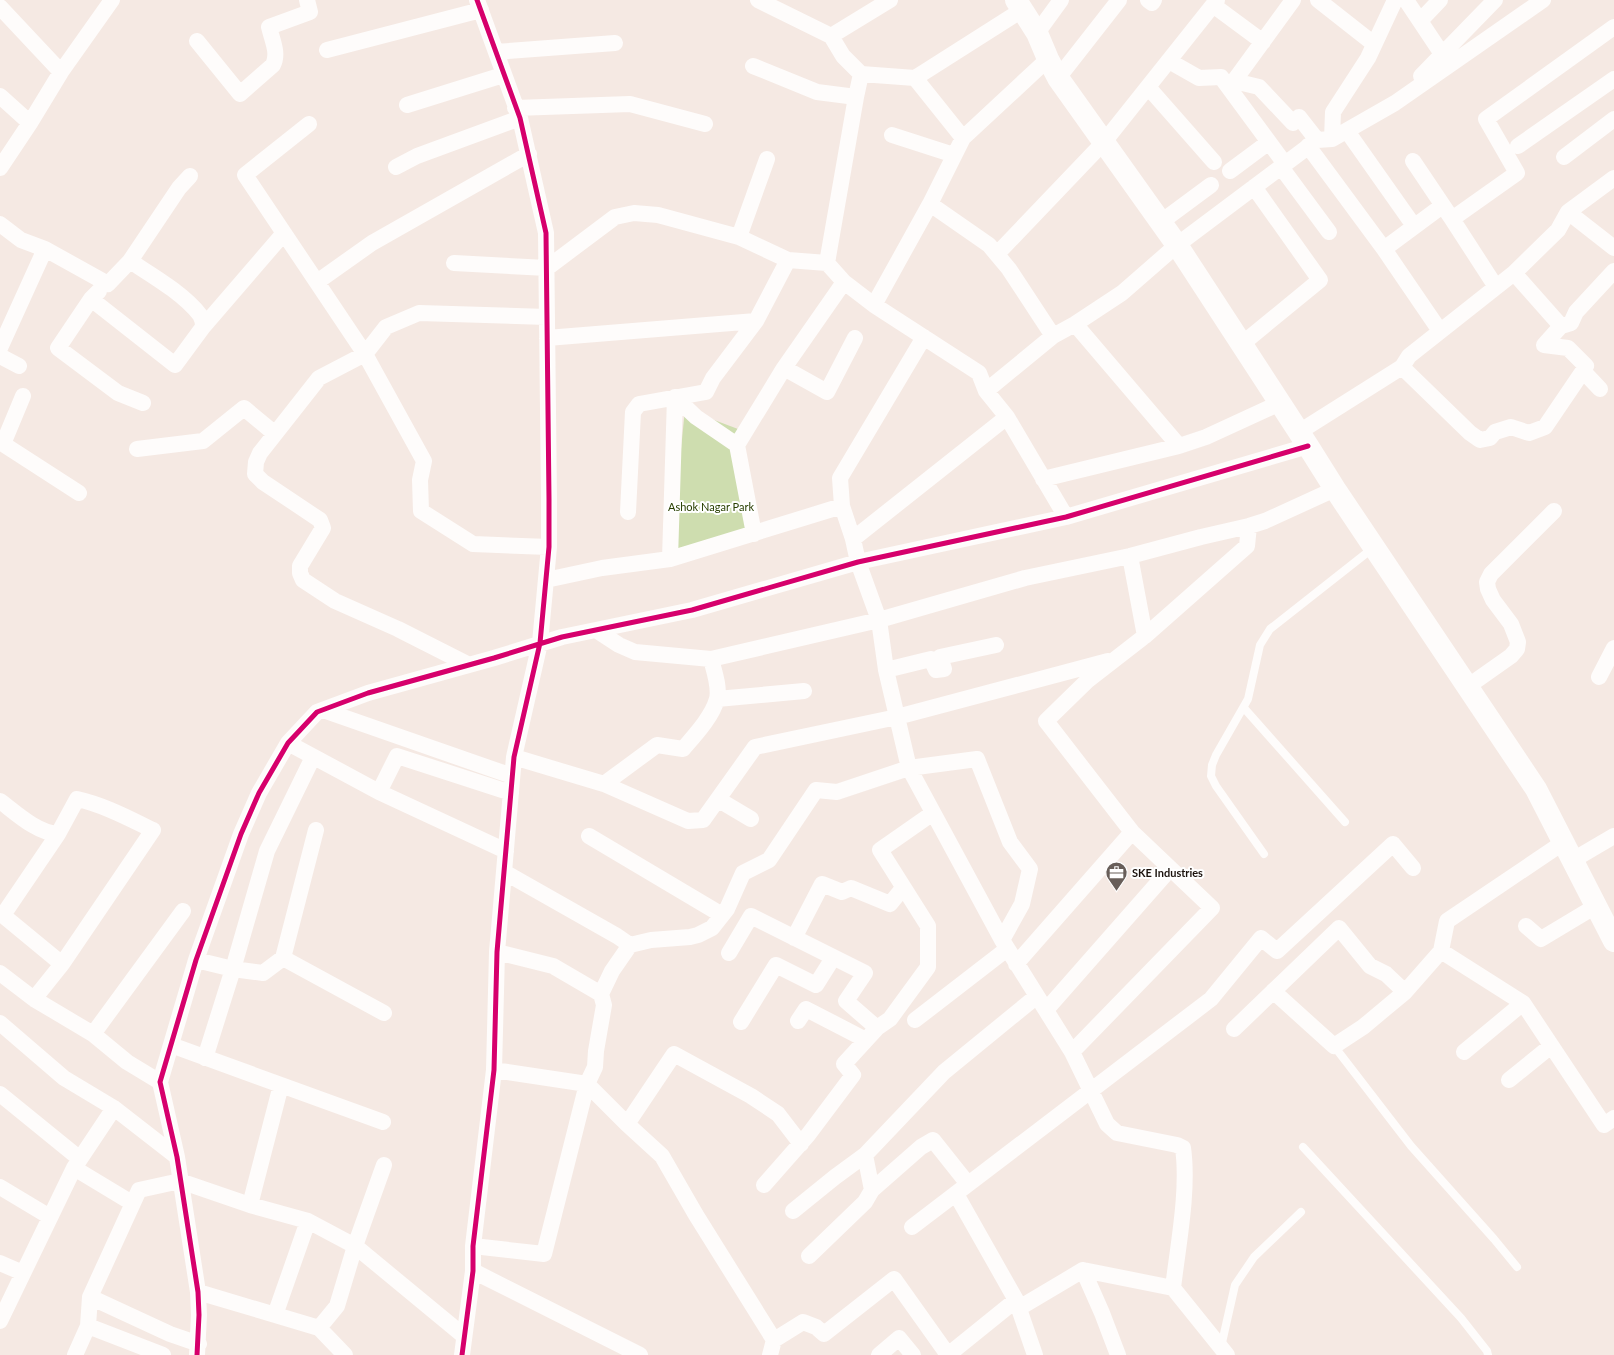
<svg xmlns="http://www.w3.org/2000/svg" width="1614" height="1355" viewBox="0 0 1614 1355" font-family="Lato,sans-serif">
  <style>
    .green { fill: #ceddaf }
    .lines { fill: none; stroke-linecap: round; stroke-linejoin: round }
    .lane { stroke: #fefcfb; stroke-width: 8 }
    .street { stroke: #fefcfb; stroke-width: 16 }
    .secondary { stroke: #fefcfb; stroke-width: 22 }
    .cycleway-casing { stroke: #fff; stroke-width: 8 }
    .cycleway { stroke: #d6006c; stroke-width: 5 }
    .labels { text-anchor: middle; stroke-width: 4; stroke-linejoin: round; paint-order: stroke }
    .park-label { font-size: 11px; fill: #283f00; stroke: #fff }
    .poi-label { font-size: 11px; font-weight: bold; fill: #1c130e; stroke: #fff; text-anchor: start }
  </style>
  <rect width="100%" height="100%" fill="#f5e9e3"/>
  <path class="green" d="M685,409L738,429L749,530L676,549L680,459Z"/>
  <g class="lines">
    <path class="lane" d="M1244,708L1345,822
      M1264,854L1216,786L1211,776L1212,765L1216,755L1248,699L1260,645L1270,629L1373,548
      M1334,1046L1411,1146L1494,1239L1517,1267
      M1303,1147L1461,1318L1487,1351L1488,1355
      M1221,1347L1235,1285L1254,1257L1301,1212"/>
    <path class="street" d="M758,0L831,36L843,56L861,74L915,78L963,138
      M1148,0L1152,3L1154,0
      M1293,0L1234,81L1259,87L1293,123L1299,117L1317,140
      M1318,0L1374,44
      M1406,0L1442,54
      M1213,5L1263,42
      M0,7L61,72
      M1420,21L1440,0
      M1037,33L1061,0
      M831,36L890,0
      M197,41L240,94L273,65C279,53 272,40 269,27L310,12L307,0
      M327,50L481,10
      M496,52L615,43
      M1169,61L1199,78L1221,77L1285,164
      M753,66L817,92L856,97
      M1421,76L1495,0
      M915,78L1022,10
      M1058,78L1119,0
      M1148,87L1214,162
      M0,96L30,123
      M407,105L503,75
      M515,108L630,104L705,124
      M309,124L245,175L365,354L424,461L420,480L421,511L473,544L549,547
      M1347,131L1414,226
      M892,135L954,155
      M1332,139L1333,112L1368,58L1395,0
      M1308,146L1384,249L1442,206
      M1518,146L1614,79
      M1564,157L1614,119
      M1413,161L1452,219L1496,287
      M396,167L417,156L520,118
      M1281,167L1329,232
      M0,168L30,123L61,72L112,0
      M1230,171L1269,142
      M930,204L989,245L1009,269L1053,336
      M1568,212L1614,248
      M1452,219L1517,173L1486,119L1614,27
      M1161,222L1211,185
      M0,224L21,240L45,249L108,284L130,261L179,188L190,176
      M739,237L767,159
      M1384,249L1440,331
      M997,254L1104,142L1217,0
      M454,263L547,268L615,217L634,213L658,215L739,237L788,260L827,263L844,282L874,305L979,373L986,391L1007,417L1066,517
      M827,263L856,97L861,74
      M1514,273L1561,326L1544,345L1568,348L1586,366L1583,371L1600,389
      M317,282L372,243L529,154
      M99,291L91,299L58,348L118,393L143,403
      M91,299L175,365L203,327C203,323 202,318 200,315C184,294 153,276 130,261
      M874,305L930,204L963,138L1048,59
      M1075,324L1179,446
      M1561,326L1571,323L1576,312L1614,271
      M203,327L284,233
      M924,337L840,478L842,506L853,539L858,562L879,620L886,670L909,768L1002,940L1072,1052L1107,1124L1117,1133L1177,1145L1183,1148C1189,1190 1178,1245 1173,1288
      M547,338L756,321
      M1242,344L1320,280L1254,187
      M0,348L45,249
      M0,356L19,366
      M784,368L827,392L855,338
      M1583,371L1545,427L1529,433L1511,427L1495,432L1490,438L1480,440L1470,433L1402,367L1409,356L1514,273L1558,230L1568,212L1614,178
      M986,391L1053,336L1075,324L1122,293L1177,245L1317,140L1332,139L1395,103L1543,0
      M675,397L696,417L737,445
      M1299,432L1402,367
      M0,442L79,493
      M3,444L23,396
      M137,449L203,441L244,408L274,433
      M1043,479L1179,446L1206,437L1280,403
      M628,512L633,412L639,404L706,392L713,378L756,321L788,260
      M754,534L737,445L784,368L844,282
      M853,539L1007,417
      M1130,556L1145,636
      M670,559L675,397
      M546,580L602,568L670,559L842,506
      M596,630L619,645L635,652L711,659L879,620L1025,578L1130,556L1201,537L1249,526L1265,521L1335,489
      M469,665L398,629L335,601L303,580L300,573V566L323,528L320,520L263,482L255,474L256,462L260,453L319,378L365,354L386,327L419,313L547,317
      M886,670L931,659L936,670L944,669L940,657L996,645
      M1599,677L1614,648
      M1467,687L1511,656L1517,649L1518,642L1511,624L1493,600L1488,589L1487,582L1491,574L1554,511
      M717,699L804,691
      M323,710L512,776
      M288,743L379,792L397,756L511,793
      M514,757L604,784L657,745L683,749C695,735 712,717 717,699C720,687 714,671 711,659
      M604,784L688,821L703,820L755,747L897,717L1108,661
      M379,792L506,851
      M719,800L751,819
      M0,801C16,813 37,833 58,834L77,799C104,805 128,818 153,830L62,964L34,999
      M589,836L722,915
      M1573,860L1614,836
      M504,872L617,936L630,945
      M0,913L62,964
      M3,915L58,834
      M1526,926L1541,939L1596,906
      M794,938L822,884L842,892L851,888L890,904L903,888
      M1441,951L1523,1003L1604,1125L1614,1118
      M497,952L553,966L601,994L612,971L630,945L651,940L690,937L698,935L712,928L727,909L743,873L769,860L816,790L837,792L909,768L977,759L1010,842L1030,869L1022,904L1002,940
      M729,953L751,916L865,973L846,1001L877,1028
      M283,958L316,830
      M196,960L233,969L263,973L283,958L384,1013
      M1016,964L1132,832
      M0,973L34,999L93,1034L127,1062L160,1082
      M1273,991L1334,1046L1363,1027L1405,992L1441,951L1447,921L1564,842
      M601,994L604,1005L596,1051L595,1067L587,1084L627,1124L662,1156L696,1215L774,1340L770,1355
      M1046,1010L1170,869
      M915,1020L1007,949
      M798,1021L806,1009L866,1040
      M741,1022L776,965L816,985L833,958
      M0,1023L64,1078L114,1108L177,1157
      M1234,1029L1339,928L1370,966L1386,974L1405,992
      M93,1034L183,911
      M171,1045L383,1122
      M1072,1052L1212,908L1132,832L1046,721L1087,681L1145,636L1247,546L1249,526
      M1464,1052L1523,1003
      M205,1058L233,969L267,851L313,757
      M1509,1080L1551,1046
      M0,1094L80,1159
      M627,1124L674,1054L751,1096L778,1114L801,1144
      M74,1168L132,1203
      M764,1185L808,1135L853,1075L844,1064L877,1028L890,1019L928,967V926L880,850L933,813
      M0,1187L50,1217
      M872,1190L921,1147L933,1140L968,1184
      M956,1194L1016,1300L1035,1355
      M250,1205L281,1085
      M793,1211L835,1177L865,1155
      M912,1227L1211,999L1261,938L1277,951L1393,844L1413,868
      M473,1246L544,1254L587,1084L494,1070
      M809,1256L865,1202L872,1190L865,1155L944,1072L1037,996
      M0,1263L23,1273
      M1083,1270L1102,1313L1118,1355
      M473,1271L640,1355
      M198,1292L319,1328L345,1355
      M90,1297L170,1334L199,1344
      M1019,1308L1083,1270L1173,1288L1227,1355
      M275,1315L308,1221
      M0,1321L74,1168L114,1108
      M88,1326L163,1355
      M319,1328L337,1306L355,1246L384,1165
      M774,1340L803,1322L816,1327L824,1334L894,1279L948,1355L1016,1300
      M75,1355L88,1326L90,1297L139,1190L180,1181L250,1205L308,1221L355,1246L464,1336
      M197,1355L199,1315L198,1292L177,1157L160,1082L196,960L241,834L259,793L288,743L317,712L368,693L494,658L562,637L692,610L858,562L1066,517L1308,446
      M462,1355L473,1271V1246L494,1070L497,952L514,757L540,643L549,547V499L546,233L520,118L477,0
      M879,1355L899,1338L913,1355"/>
    <path class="secondary" d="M1016,0L1037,33L1048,59L1058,78L1177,245L1308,446L1335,489L1536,789L1614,941"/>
    <defs>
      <path id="cycleway" d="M197,1355L199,1315L198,1292L177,1157L160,1082L196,960L241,834L259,793L288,743L317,712L368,693L494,658L562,637L692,610L858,562L1066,517L1308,446
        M462,1355L473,1271V1246L494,1070L497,952L514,757L540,643L549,547V499L546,233L520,118L477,0"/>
    </defs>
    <use href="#cycleway" class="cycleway-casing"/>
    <use href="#cycleway" class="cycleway"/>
  </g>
  <defs>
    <symbol id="office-pin" viewBox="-11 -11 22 30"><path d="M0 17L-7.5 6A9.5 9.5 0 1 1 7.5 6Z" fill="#685e59" stroke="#fff"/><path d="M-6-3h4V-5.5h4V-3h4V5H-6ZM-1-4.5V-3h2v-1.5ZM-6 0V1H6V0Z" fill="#fff"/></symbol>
  </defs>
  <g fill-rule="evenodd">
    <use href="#office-pin" x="1104" y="860" width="25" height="34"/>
  </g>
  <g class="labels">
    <g class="park-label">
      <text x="711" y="511">Ashok Nagar Park</text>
    </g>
    <g class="poi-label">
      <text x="1132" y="877">SKE Industries</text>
    </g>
  </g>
</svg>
